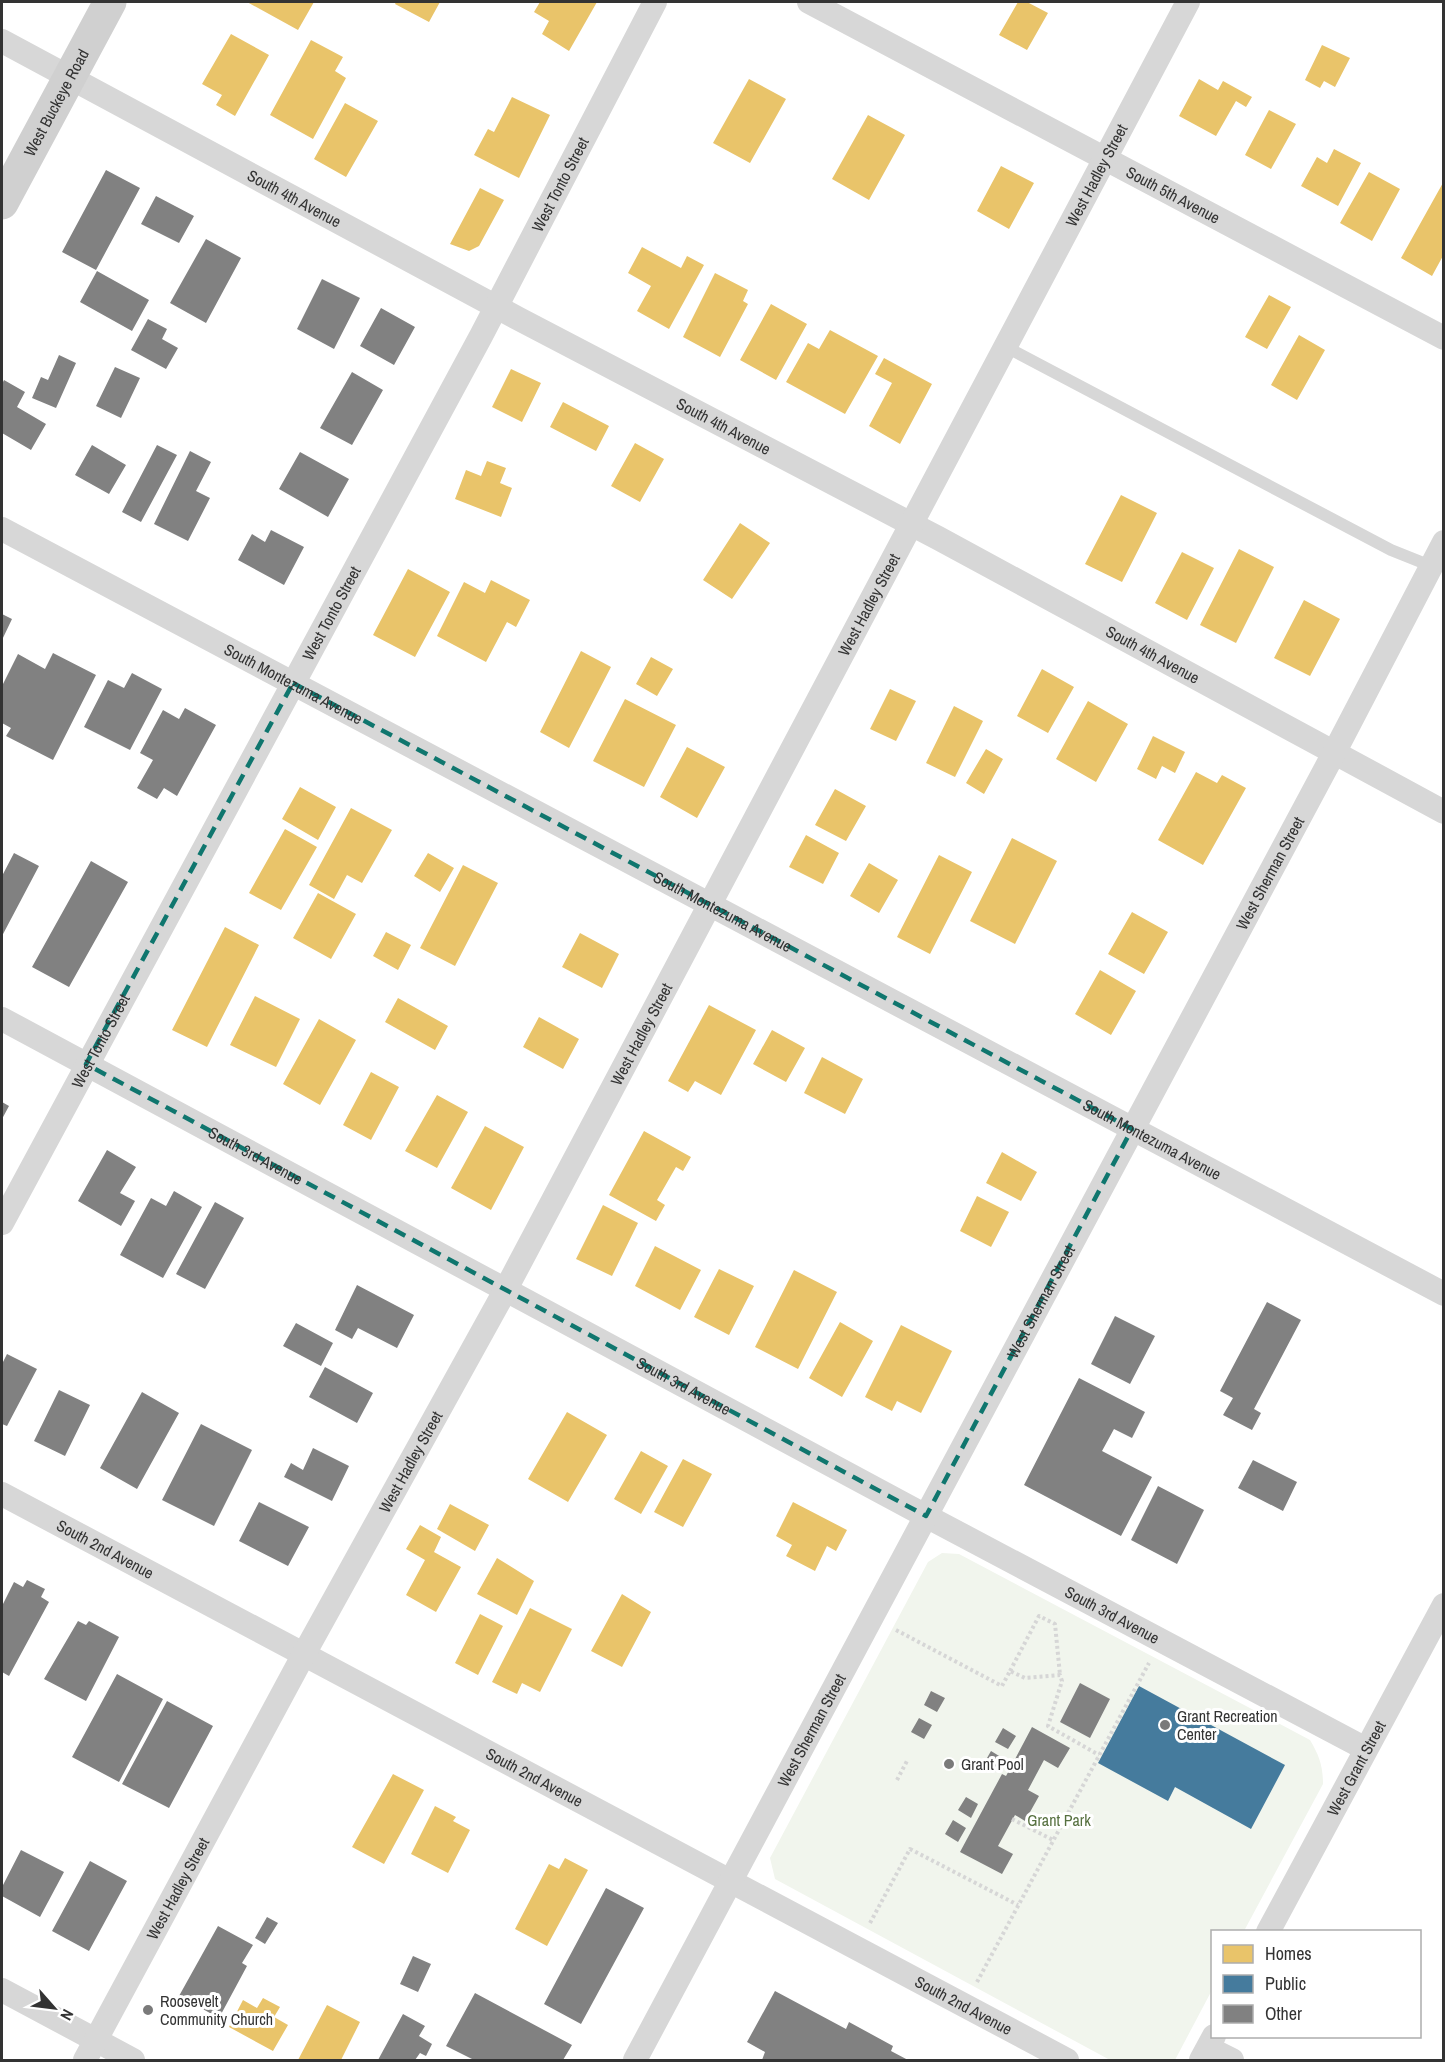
<svg xmlns="http://www.w3.org/2000/svg" width="1445" height="2062" viewBox="0 0 1445 2062" font-family="'Archivo Narrow',sans-serif">
  <style>
    .green { fill: #f1f5ed }
    .homes { fill: #e9c46a }
    .public { fill: #457b9d }
    .building { fill: #818181 }
    .lines { fill: none; stroke-linecap: round; stroke-linejoin: round }
    .path { stroke: #d6d6d6; stroke-width: 4; stroke-dasharray: 3 3; stroke-linecap: butt }
    .service { stroke: #d7d7d7; stroke-width: 12 }
    .minor { stroke: #d7d7d7; stroke-width: 24 }
    .secondary { stroke: #d0d0d0; stroke-width: 33 }
    .marked { fill: none; stroke: #0f766e; stroke-width: 4.5; stroke-dasharray: 12 8; stroke-linejoin: round }
    .poi-dot { fill: #7a7a7a; stroke: #fff; stroke-width: 2 }
    .labels { text-anchor: middle; stroke-width: 6; stroke-linejoin: round; paint-order: stroke }
    .street-label { font-size: 16px; fill: #333; stroke: #fff }
    .poi-label { font-size: 16px; fill: #333; stroke: #fff; text-anchor: start }
    .park-label { font-size: 16px; fill: #56703f; stroke: #fff }
  </style>
  <rect width="100%" height="100%" fill="#fff"/>
  <path class="green" d="M942,1553L959,1554L1310,1740C1319,1755 1323,1766 1323,1784L1244,1931L1212,1932V1990L1175,2060H1110L775,1879L770,1858L928,1562Z"/>
  <path class="homes" d="M247,2H314L298,30Z
    M396,2H440L429,22L395,4Z
    M540,2H597L569,51L542,34L549,21L534,12Z
    M1018,2H1027L1048,13L1027,50L999,35Z
    M231,34L269,55L235,116L216,105L222,95L202,84Z
    M311,40L343,57L335,71L346,78L313,139L270,115Z
    M1322,45L1350,58L1335,87L1324,81L1320,88L1305,80Z
    M749,79L786,99L750,163L713,143Z
    M1199,79L1218,90L1223,81L1252,97L1246,107L1236,101L1216,136L1179,116Z
    M512,97L550,115L519,178L474,155L488,129L494,132Z
    M345,103L378,121L346,177L314,159Z
    M1269,110L1296,124L1271,169L1245,155Z
    M868,115L905,135L869,200L832,179Z
    M1334,149L1361,163L1338,206L1301,186L1317,157L1327,163Z
    M1001,166L1034,183L1009,229L977,211Z
    M1369,172L1400,189L1372,241L1340,223Z
    M1444,181V254L1432,276L1401,258Z
    M480,188L504,200L479,246L469,251L450,244Z
    M642,247L681,268L687,256L704,265L669,329L637,311L651,286L628,273Z
    M715,273L748,290L743,301L748,304L720,357L683,337Z
    M1269,295L1291,307L1267,349L1245,337Z
    M771,304L807,324L776,380L740,360Z
    M830,330L878,356L845,414L786,382L808,343L819,349Z
    M1299,335L1325,350L1297,400L1271,385Z
    M884,358L932,384L900,444L869,426L892,383L875,374Z
    M511,369L541,383L522,422L492,407Z
    M563,402L609,426L596,451L550,427Z
    M635,443L664,459L640,502L611,486Z
    M487,461L506,468L500,483L512,488L501,517L455,499L466,470L481,476Z
    M1121,495L1157,513L1122,582L1085,564Z
    M740,523L770,543L732,599L703,580Z
    M1239,549L1274,567L1236,643L1200,625Z
    M1182,552L1214,568L1187,620L1155,603Z
    M408,569L450,592L415,657L373,635Z
    M491,580L530,600L516,627L507,622L486,662L437,636L464,582L485,593Z
    M1304,600L1340,619L1310,676L1274,658Z
    M581,651L611,667L569,748L540,732Z
    M651,657L673,669L657,696L636,684Z
    M1042,669L1074,687L1048,733L1017,716Z
    M890,689L916,701L896,741L870,729Z
    M625,699L676,725L644,787L593,761Z
    M1088,701L1128,724L1096,782L1056,759Z
    M954,706L983,721L955,777L926,763Z
    M1153,736L1185,752L1175,773L1162,766L1156,779L1137,769Z
    M687,747L725,767L697,818L660,797Z
    M986,749L1003,759L984,794L966,783Z
    M1196,772L1217,783L1222,775L1246,788L1203,865L1158,840Z
    M300,787L336,807L318,840L282,819Z
    M835,789L866,806L846,841L815,825Z
    M351,808L392,830L362,883L347,875L334,899L309,885Z
    M285,829L317,847L281,910L249,893Z
    M806,835L839,853L823,884L789,867Z
    M1012,838L1057,861L1015,944L970,921Z
    M428,853L454,868L440,892L414,876Z
    M939,855L972,872L930,954L897,937Z
    M869,863L898,880L879,913L850,896Z
    M463,865L498,883L455,966L420,948Z
    M318,893L356,914L331,959L293,938Z
    M1132,912L1168,932L1144,974L1108,954Z
    M225,927L259,945L207,1047L172,1030Z
    M386,932L411,945L398,970L373,956Z
    M580,933L619,954L602,988L562,967Z
    M1100,970L1136,991L1111,1035L1075,1014Z
    M255,996L300,1019L276,1067L230,1045Z
    M398,998L448,1026L435,1050L385,1022Z
    M709,1005L756,1030L721,1095L695,1081L688,1092L668,1081Z
    M539,1017L579,1039L563,1069L523,1047Z
    M319,1019L356,1040L320,1105L283,1084Z
    M772,1030L805,1048L786,1082L753,1064Z
    M822,1057L863,1079L845,1114L804,1093Z
    M371,1072L399,1087L371,1140L343,1125Z
    M437,1095L468,1112L437,1168L405,1151Z
    M485,1126L524,1147L491,1210L451,1188Z
    M644,1131L691,1157L683,1171L676,1167L657,1200L665,1205L656,1221L609,1195Z
    M1002,1152L1037,1172L1021,1201L986,1183Z
    M977,1196L1009,1212L991,1247L960,1231Z
    M603,1205L638,1223L612,1276L576,1259Z
    M655,1246L701,1270L680,1310L635,1286Z
    M719,1269L754,1286L729,1335L694,1317Z
    M794,1270L837,1292L798,1369L755,1347Z
    M840,1322L873,1341L842,1397L809,1378Z
    M901,1325L952,1351L921,1413L897,1401L892,1411L865,1397Z
    M567,1412L607,1435L568,1502L528,1479Z
    M641,1451L668,1466L641,1514L614,1499Z
    M683,1459L712,1474L683,1527L654,1512Z
    M793,1502L847,1530L836,1551L827,1546L815,1571L786,1556L792,1545L776,1536Z
    M450,1504L489,1525L475,1551L437,1529Z
    M420,1525L441,1537L434,1552L461,1567L436,1612L406,1595L425,1560L406,1549Z
    M497,1558L534,1581L517,1615L477,1594Z
    M622,1594L651,1612L622,1667L591,1651Z
    M530,1608L572,1629L540,1692L522,1683L517,1694L492,1682Z
    M480,1614L503,1626L478,1675L455,1663Z
    M393,1774L424,1790L384,1864L352,1847Z
    M435,1806L456,1817L453,1821L470,1830L448,1873L411,1854Z
    M565,1858L588,1870L547,1946L515,1929L549,1864L559,1869Z
    M263,1998L280,2007L274,2017L288,2025L273,2051L229,2027L243,2000L257,2008Z
    M327,2005L360,2022L341,2060H298Z"/>
  <path class="public" d="M1139,1686L1285,1765L1251,1829L1175,1787L1168,1801L1098,1763Z"/>
  <path class="building" d="M106,170L140,188L96,270L62,252Z
    M156,196L194,216L179,243L141,224Z
    M206,239L241,258L206,323L170,303Z
    M97,271L149,300L132,331L80,302Z
    M322,279L360,298L334,349L297,329Z
    M381,308L415,327L394,365L360,346Z
    M148,319L167,329L162,339L178,348L166,369L131,350Z
    M59,355L76,363L56,408L32,398L41,377L48,380Z
    M115,367L140,378L121,418L96,406Z
    M352,372L383,390L352,445L320,428Z
    M4,380L25,392L17,407L46,424L31,450L2,433V384Z
    M92,445L126,465L109,494L75,475Z
    M157,445L177,455L141,522L122,512Z
    M190,451L211,462L196,491L210,498L188,541L154,524Z
    M300,452L349,479L328,517L279,489Z
    M271,530L304,547L284,585L238,560L252,534L265,542Z
    M2,614L12,619L2,640Z
    M53,653L96,675L53,760L6,736L11,728L2,723V686L18,654L45,669Z
    M132,673L162,689L130,750L84,727L108,680L124,688Z
    M185,708L216,725L177,796L164,788L157,799L137,788L153,760L140,753L163,710L179,719Z
    M14,853L39,866L2,936V876Z
    M91,861L128,882L69,987L32,967Z
    M2,1102L9,1106L2,1119Z
    M107,1150L136,1167L120,1193L135,1201L121,1226L78,1201Z
    M174,1191L202,1207L163,1278L120,1255L151,1198L166,1206Z
    M215,1202L244,1218L205,1289L176,1274Z
    M357,1285L414,1315L397,1348L358,1328L352,1339L335,1330Z
    M1267,1302L1301,1320L1254,1409L1261,1413L1252,1430L1223,1415L1233,1398L1220,1391Z
    M1115,1316L1155,1336L1130,1384L1091,1364Z
    M296,1323L333,1343L321,1366L283,1346Z
    M7,1354L37,1369L7,1426L2,1424V1364Z
    M325,1367L373,1393L357,1423L309,1397Z
    M1079,1378L1145,1412L1132,1438L1114,1429L1102,1451L1152,1477L1121,1536L1024,1485Z
    M59,1390L90,1405L65,1456L34,1441Z
    M142,1392L179,1413L137,1489L100,1468Z
    M201,1424L252,1450L214,1526L162,1500Z
    M313,1448L349,1466L332,1501L284,1477L291,1463L303,1470Z
    M1253,1460L1297,1482L1283,1511L1238,1488Z
    M1158,1486L1204,1510L1177,1564L1131,1540Z
    M259,1502L309,1527L288,1566L239,1541Z
    M27,1580L45,1589L41,1597L49,1602L9,1676L2,1672V1606L14,1582L23,1587Z
    M78,1621L86,1625L89,1621L119,1637L86,1701L44,1679Z
    M117,1674L163,1699L119,1782L72,1757Z
    M1080,1683L1110,1699L1090,1738L1060,1722Z
    M931,1691L945,1698L937,1712L924,1705Z
    M167,1701L213,1726L169,1808L122,1784Z
    M919,1718L932,1725L924,1739L911,1732Z
    M1032,1727L1070,1748L1058,1768L1044,1760L1028,1790L1039,1796L1025,1821L1015,1815L998,1846L1013,1854L1002,1874L960,1852L1002,1774L1006,1776Z
    M1003,1728L1016,1736L1008,1749L995,1742Z
    M991,1751L1004,1759L996,1772L983,1765Z
    M966,1797L978,1804L971,1818L958,1810Z
    M953,1820L966,1828L958,1842L945,1834Z
    M21,1850L64,1872L40,1917L2,1896V1887Z
    M90,1861L127,1881L89,1951L52,1931Z
    M606,1888L644,1908L581,2024L544,2004Z
    M267,1917L278,1923L265,1944L255,1938Z
    M218,1926L253,1945L242,1963L247,1966L219,2018L179,1996Z
    M413,1956L431,1964L418,1992L400,1984Z
    M775,1991L846,2029L849,2022L893,2046L891,2051L908,2060H762L765,2052L747,2042Z
    M475,1993L572,2045L563,2060H474L446,2046Z
    M403,2014L425,2026L419,2036L432,2044L426,2056L420,2053L415,2060H378Z"/>
  <g class="lines">
    <path class="path" d="M896,1630L1002,1686L1010,1671L1025,1678L1060,1675L1062,1681L1048,1726L1099,1755
      M1010,1671L1039,1616L1055,1624L1060,1675
      M897,1780L908,1759
      M1012,1819L1053,1840
      M870,1923L910,1849L1018,1905
      M977,1982L1149,1663"/>
    <path class="service" d="M1006,347L1391,550L1431,566"/>
    <g class="minor">
      <path id="s1" d="M809,2L1444,338"/>
      <path id="s2" d="M2,41L519,319L938,538L1444,812"/>
      <path id="s3" d="M2,529L1444,1294"/>
      <path id="s4" d="M2,1019L926,1516L1366,1749"/>
      <path id="s5" d="M2,1223L481,336L655,2"/>
      <path id="s6" d="M2,1494L1067,2060"/>
      <path id="s7" d="M1268,1932L1444,1605"/>
      <path d="M2,1990L133,2060"/>
      <path d="M1208,2048L1232,2060"/>
      <path id="s8" d="M85,2060L304,1654L506,1289L1188,2"/>
      <path id="s9" d="M635,2060L1334,753L1444,542"/>
      <path d="M1201,2060L1214,2036"/>
    </g>
    <path class="secondary" id="s10" d="M2,203L110,2"/>
  </g>
  <path class="marked" d="M293,683L1132,1129L926,1516L86,1064Z"/>
  <g class="poi-dot">
    <circle cx="1165" cy="1725" r="6"/>
    <circle cx="949" cy="1764" r="6"/>
    <circle cx="148" cy="2010" r="6"/>
  </g>
  <g class="labels">
    <g class="street-label">
      <text dy="6" stroke="none"><textPath href="#s10" startOffset="114">West Buckeye Road</textPath></text>
      <text dy="6" stroke="none"><textPath href="#s8" startOffset="2139">West Hadley Street</textPath></text>
      <text dy="6" stroke="none"><textPath href="#s5" startOffset="1179">West Tonto Street</textPath></text>
      <text dy="6" stroke="none"><textPath href="#s1" startOffset="412">South 5th Avenue</textPath></text>
      <text dy="6" stroke="none"><textPath href="#s2" startOffset="332">South 4th Avenue</textPath></text>
      <text dy="6" stroke="none"><textPath href="#s2" startOffset="818">South 4th Avenue</textPath></text>
      <text dy="6" stroke="none"><textPath href="#s8" startOffset="1653">West Hadley Street</textPath></text>
      <text dy="6" stroke="none"><textPath href="#s5" startOffset="693">West Tonto Street</textPath></text>
      <text dy="6" stroke="none"><textPath href="#s2" startOffset="1304">South 4th Avenue</textPath></text>
      <text dy="6" stroke="none"><textPath href="#s3" startOffset="330">South Montezuma Avenue</textPath></text>
      <text dy="6" stroke="none"><textPath href="#s9" startOffset="1346">West Sherman Street</textPath></text>
      <text dy="6" stroke="none"><textPath href="#s3" startOffset="816">South Montezuma Avenue</textPath></text>
      <text dy="6" stroke="none"><textPath href="#s8" startOffset="1167">West Hadley Street</textPath></text>
      <text dy="6" stroke="none"><textPath href="#s5" startOffset="207">West Tonto Street</textPath></text>
      <text dy="6" stroke="none"><textPath href="#s3" startOffset="1302">South Montezuma Avenue</textPath></text>
      <text dy="6" stroke="none"><textPath href="#s4" startOffset="288">South 3rd Avenue</textPath></text>
      <text dy="6" stroke="none"><textPath href="#s9" startOffset="860">West Sherman Street</textPath></text>
      <text dy="6" stroke="none"><textPath href="#s4" startOffset="774">South 3rd Avenue</textPath></text>
      <text dy="6" stroke="none"><textPath href="#s8" startOffset="681">West Hadley Street</textPath></text>
      <text dy="6" stroke="none"><textPath href="#s6" startOffset="117">South 2nd Avenue</textPath></text>
      <text dy="6" stroke="none"><textPath href="#s4" startOffset="1260">South 3rd Avenue</textPath></text>
      <text dy="6" stroke="none"><textPath href="#s9" startOffset="374">West Sherman Street</textPath></text>
      <text dy="6" stroke="none"><textPath href="#s7" startOffset="186">West Grant Street</textPath></text>
      <text dy="6" stroke="none"><textPath href="#s6" startOffset="603">South 2nd Avenue</textPath></text>
      <text dy="6" stroke="none"><textPath href="#s8" startOffset="195">West Hadley Street</textPath></text>
      <text dy="6" stroke="none"><textPath href="#s6" startOffset="1089">South 2nd Avenue</textPath></text>
    </g>
    <g class="poi-label">
      <text x="1177" y="1722">Grant Recreation<tspan x="1177" dy="18">Center</tspan></text>
      <text x="961" y="1770">Grant Pool</text>
      <text x="160" y="2007">Roosevelt<tspan x="160" dy="18">Community Church</tspan></text>
    </g>
    <g class="park-label">
      <text x="1059" y="1826">Grant Park</text>
    </g>
  </g>
  <rect width="1445" height="2062" fill="none" stroke="#333333" stroke-width="6"/>
  <rect x="1211" y="1930" width="210" height="108" fill="#ffffff" stroke="#adadad" stroke-width="1.5"/>
  <rect x="1223" y="1945" width="30" height="18" fill="#e9c46a" stroke="#adadad" stroke-width="1.5"/>
  <text x="1265" y="1960" font-size="18" fill="#333333">Homes</text>
  <rect x="1223" y="1975" width="30" height="18" fill="#457b9d" stroke="#adadad" stroke-width="1.5"/>
  <text x="1265" y="1990" font-size="18" fill="#333333">Public</text>
  <rect x="1223" y="2005" width="30" height="18" fill="#818181" stroke="#adadad" stroke-width="1.5"/>
  <text x="1265" y="2020" font-size="18" fill="#333333">Other</text>
  <g transform="translate(54 2008) rotate(118)" stroke="#ffffff" stroke-width="4.5" paint-order="stroke">
  <path d="M0-4.5L10 22L0 15L-10 22Z" fill="#333333"/>
  <text y="-9" font-size="16" font-weight="bold" text-anchor="middle" fill="#333333">N</text>
  </g>
</svg>
